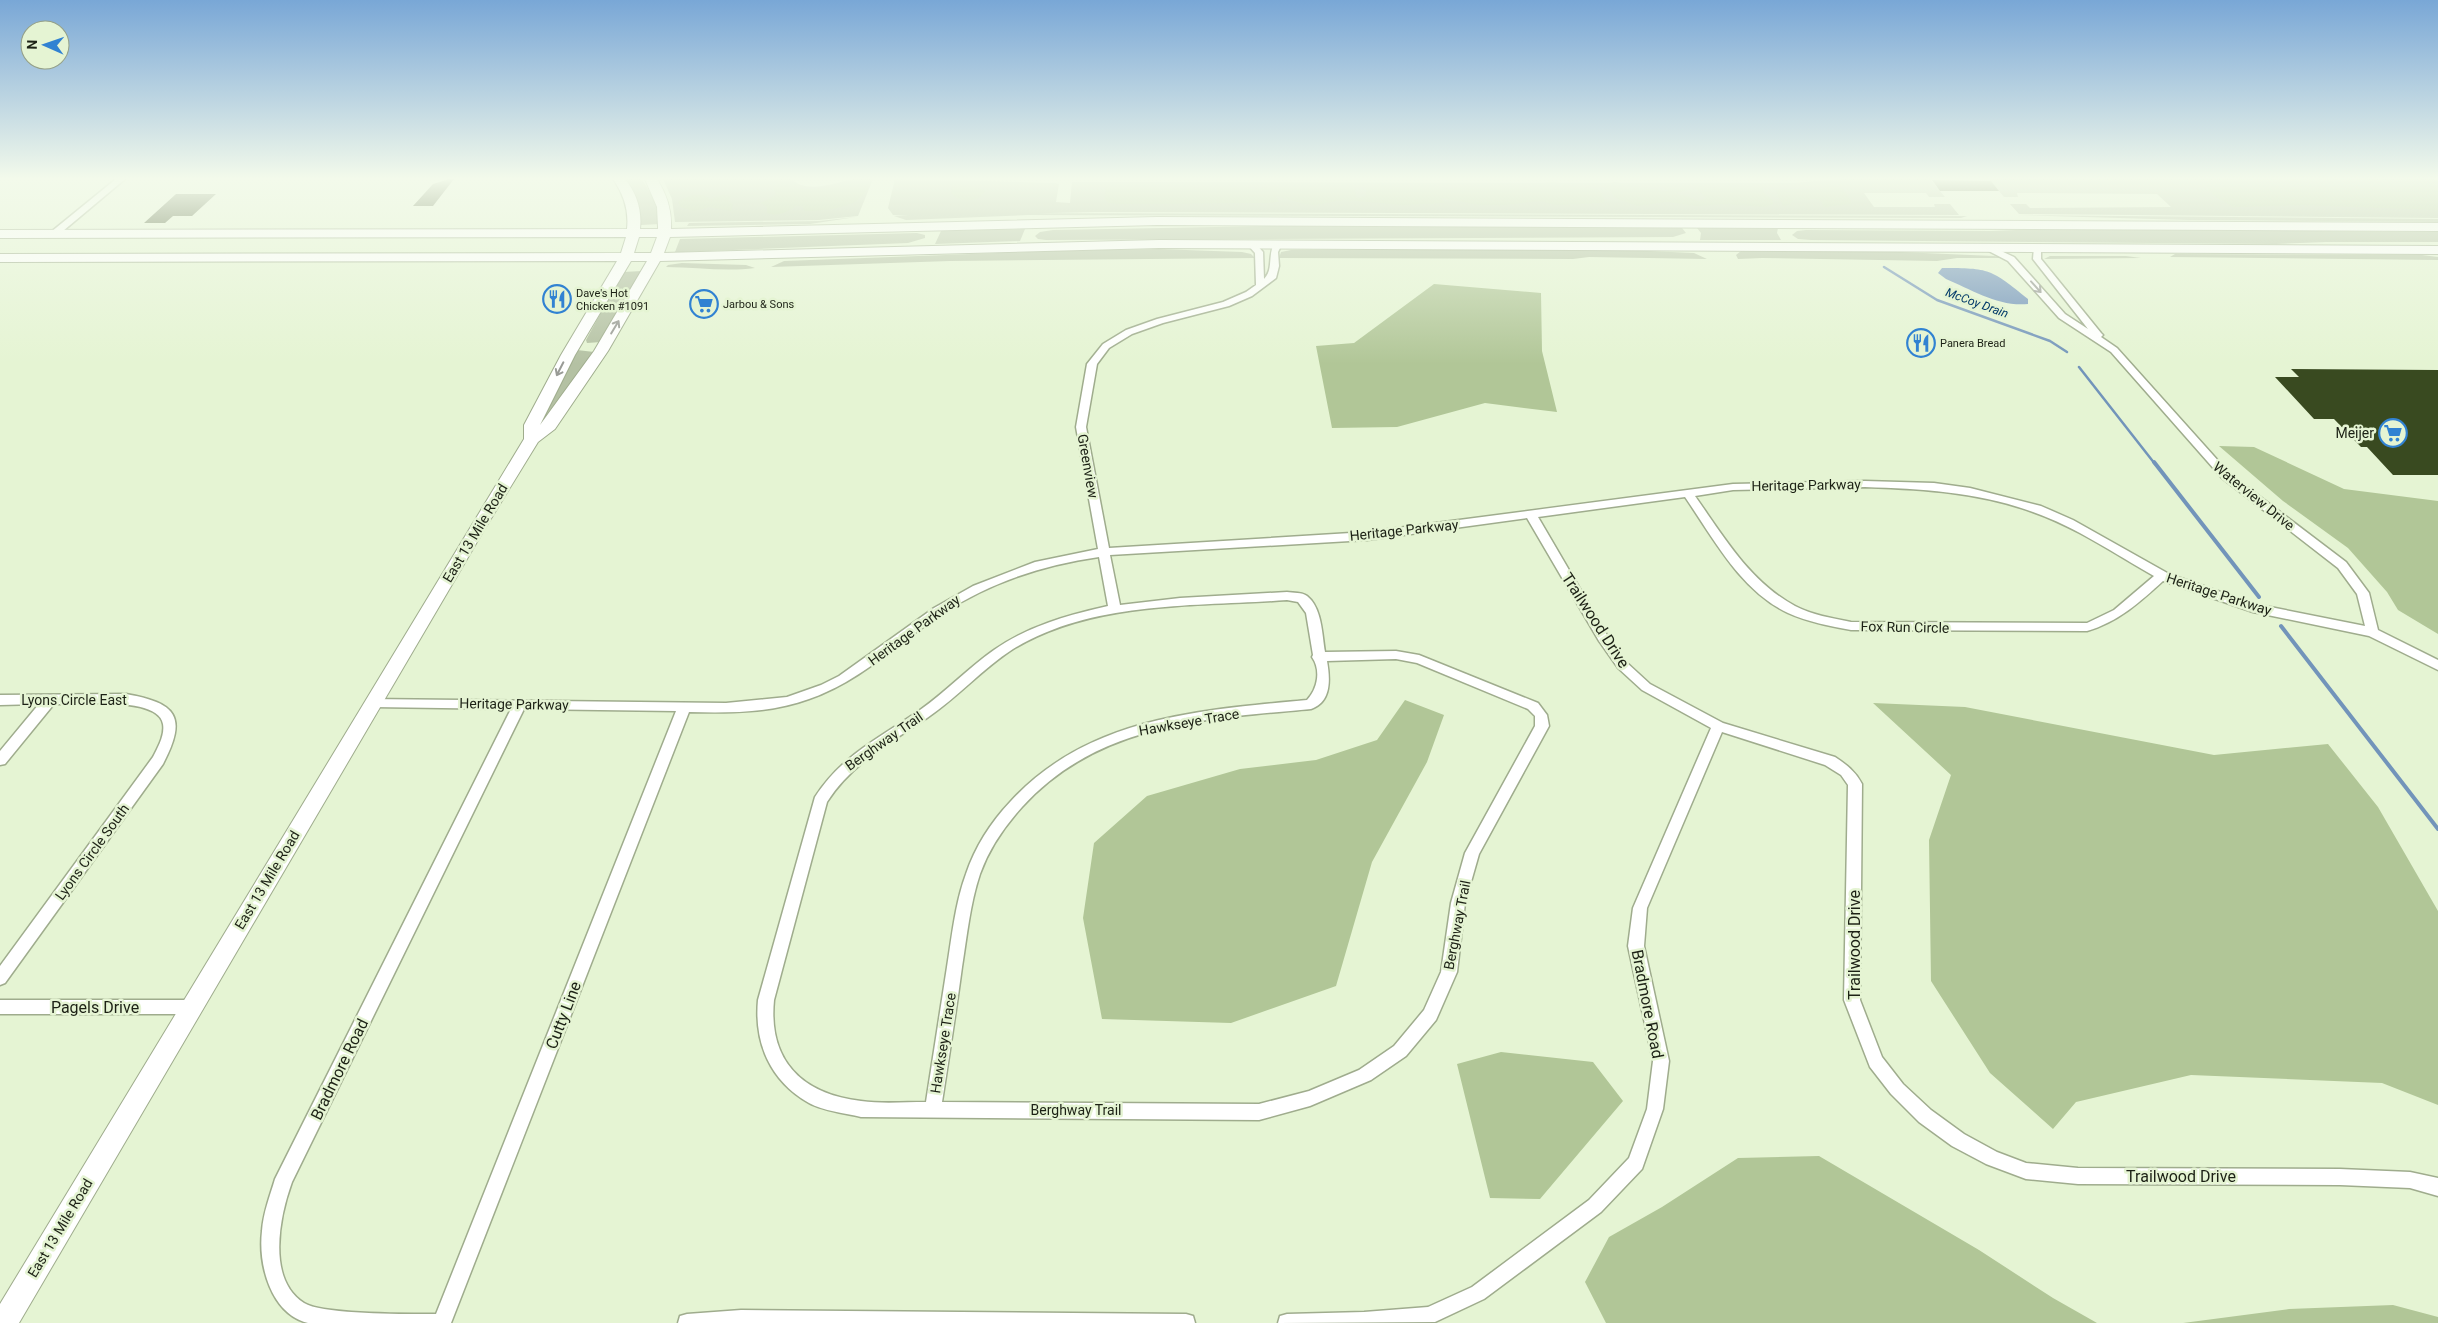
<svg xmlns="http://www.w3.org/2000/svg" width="2438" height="1323" viewBox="0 0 2438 1323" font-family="Roboto,sans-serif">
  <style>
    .green { fill: #b4c1a3 }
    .forest { fill: #b1c697 }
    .water { fill: #7294ba }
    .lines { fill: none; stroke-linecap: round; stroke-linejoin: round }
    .stream-far1 { stroke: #7294ba; stroke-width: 2.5 }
    .stream { stroke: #7294ba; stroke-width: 4 }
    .building { fill: #394a20 }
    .street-casing { stroke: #9fac8d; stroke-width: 3 }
    .secondary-casing { stroke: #9fac8d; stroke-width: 2 }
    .street { fill: #fff; fill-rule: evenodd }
    .secondary { fill: #fff; fill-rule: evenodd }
    .oneway { stroke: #999b96 }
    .labels { text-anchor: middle; stroke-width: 5; stroke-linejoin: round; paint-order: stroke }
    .far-poi-label { font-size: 11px; fill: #1c2115; stroke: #e5f4d3; text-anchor: start }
    .far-water-label { font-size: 12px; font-style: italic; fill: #043b6a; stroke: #e5f4d3 }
    .poi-label { font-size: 14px; fill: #1c2115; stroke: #e5f4d3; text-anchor: end }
    .street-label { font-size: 14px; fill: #1c2115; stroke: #e5f4d3 }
    .near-street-label { font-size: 16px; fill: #1c2115; stroke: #e5f4d3 }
  </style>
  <rect width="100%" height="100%" fill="#e5f4d3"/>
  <path class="green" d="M624,179H641C651,191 658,208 660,224L641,225L636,198Z
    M663,179H791C807,194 835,183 853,179C859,178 867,179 873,179L858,216L819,220L675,222L672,199Z
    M895,179L1056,183L1059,184L1056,202L1070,203L1072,182L1794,183L1840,179H1930L1945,197H1929L1926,193H1864L1874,207H1935L1934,204H1950L1959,215L1095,212L908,216L893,215L888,208Z
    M1989,179H2438V218L2019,214L2010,204H2026L2030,208L2171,207L2157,194L2017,193L2018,197H2004Z
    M1029,213L1967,216L1961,218L1028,215L906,220L894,216Z
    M2017,215L2438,219V222L2189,220Z
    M856,217L810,224L687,226L689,223L819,221Z
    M1269,226L1672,227L1682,228L1686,233L1673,237L1046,240L1038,239L1035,236L1040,232L1053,230Z
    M1697,228H1778L1777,233L1781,240H1700L1701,233Z
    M1025,229L1020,241L935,244L941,231Z
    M2041,229L2438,232V242H2326L2276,244L1811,240L1798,239L1792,235L1797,231L1806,230L1991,231Z
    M917,233L925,235V238L908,243L684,252H675L680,239Z
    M1158,249L1242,252L1251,254L1255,258L950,261L771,267L784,261L1053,251Z
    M1291,250H1626L1694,253L1707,259L1589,257L1573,259L1279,258L1281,252Z
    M1741,251L1900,252L1994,256L2005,258H1957L1937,261L1762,258L1738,259L1736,255Z
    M2175,254L2422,255L2438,257V260L2170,257Z
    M2050,256H2126L2141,258L2044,259Z
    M682,263L746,265L755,268C725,272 696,267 666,267L668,265Z
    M642,271L601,342L587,343L586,340L623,272Z
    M577,350L594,352L539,425Z"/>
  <path class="forest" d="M770,179H781C794,198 841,185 860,182L868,186C862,207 830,210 811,211H805L802,206H796C787,212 778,217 767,213V207L760,203L776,195Z
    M2231,179H2362L2438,182V210L2302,205L2233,207L2213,195L2205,184L2209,180Z
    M1150,182L1185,183L1196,188L1212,185L1240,186L1255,189L1283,185L1346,184L1354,187L1357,198L1366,196V187L1386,184L1409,187L1428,183L1447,189L1480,184L1497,187L1517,185L1527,188C1546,177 1574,185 1595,189L1600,191L1605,200L1603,203L1556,205L1540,201L1505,205H1480L1441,198L1445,203L1403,205L1344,200L1315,205L1304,204L1276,196L1279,202L1268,203L1120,204L1109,203L1104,198L1107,186C1117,182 1137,184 1150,182Z
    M1614,182C1626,183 1663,192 1669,191L1664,186L1666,184L1688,186L1689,189L1677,193L1699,201L1706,198L1691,184L1713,188L1726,185L1762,187L1764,193L1773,201V204L1764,207L1726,204L1697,206L1667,202L1637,206L1616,198L1605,185Z
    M1829,184C1839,185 1851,194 1851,204L1824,207L1822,202L1817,199L1793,200L1789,205L1783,206L1775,189L1819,190Z
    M968,185L985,191C978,203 960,203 951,193L952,188Z
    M692,195H704L711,199C718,197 725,192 731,197L729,200L733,205L731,211L709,207L694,211L680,207L678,201Z
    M1434,284L1541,293L1542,351L1557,412L1485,403L1397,427L1332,428L1316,346L1354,343Z
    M2219,446L2254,447L2344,489L2438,501V634L2398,610L2387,592L2348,548L2283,501Z
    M1405,700L1444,715L1427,762L1372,862L1336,986L1231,1023L1102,1019L1083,918L1094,843L1147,796L1240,769L1316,760L1377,740Z
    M1873,703L1965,707L2214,755L2328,744L2378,807L2438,911V1105L2382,1083L2191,1075L2076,1102L2053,1129L1990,1073L1931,981L1929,840L1951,775Z
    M1501,1052L1593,1062L1623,1101L1540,1199L1490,1198L1457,1064Z
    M1819,1156L1979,1250L2053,1298L2097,1323H1606L1585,1282L1609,1237L1662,1207L1738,1158Z
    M2393,1305L2438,1317V1323H2183L2289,1309Z"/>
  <path class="water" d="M1942,268C1990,268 1991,269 2028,299V304C1999,307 1972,290 1946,279L1938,273Z"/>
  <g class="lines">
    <path class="stream-far1" d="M1884,267L1937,300L2050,341L2067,352
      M2079,367L2155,464"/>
    <path class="stream" d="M2154,462L2259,597
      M2281,626L2438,829"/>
  </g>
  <path class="building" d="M449,179H454L433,206H413L433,184Z
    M1932,180L1991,181L1999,191H1940Z
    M176,194H216L192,216H173L165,223H144Z
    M2291,369L2438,370V475H2393L2367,447H2361L2334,419H2314L2275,377H2299Z"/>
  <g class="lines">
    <defs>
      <path id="street" d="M116,179H125L57,236H51V232Z
        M1248,242H1254L1263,252L1264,279C1274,269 1267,255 1275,242H1281L1282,244L1278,252L1279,266L1276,278L1252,296L1229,306L1163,323L1132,334L1109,348L1097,364L1086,427L1109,548L1367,532L1733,484L1865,481L1934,483L1970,488L2041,506L2073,520L2169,574L2255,604L2365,626L2357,594L2338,568L2222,478L2111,352L2059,318L2008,261L1981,247L1988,245L2014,257L2065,314L2088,329L2033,259L2034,247L2041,245V259L2101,333L2103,335L2101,337L2117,348L2230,474L2346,562L2369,593L2378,630L2438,660V670L2369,636L2253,612L2163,581C2140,602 2118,622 2087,631L1851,630C1830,626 1808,622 1788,613C1740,590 1714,539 1685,497L1538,517L1607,635L1626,662L1650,684L1723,723L1835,757C1847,765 1855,771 1862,784L1860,1000L1882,1057L1903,1084L1931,1110L1964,1134L1997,1152L2026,1163L2078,1168L2340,1169L2410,1172L2438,1178V1196L2410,1188L2340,1185L2078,1184L2026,1179L1986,1164L1952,1146L1919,1122L1891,1094L1870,1067L1844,1000L1848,785L1841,775L1825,765L1722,732L1647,908L1644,946L1669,1061L1663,1109L1642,1169L1601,1212L1484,1299L1435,1322L1278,1323L1280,1316L1287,1314L1364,1312L1428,1307L1472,1287L1589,1200L1629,1158L1647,1109L1653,1061L1628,946L1633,908L1711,728L1642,690L1618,668L1599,641L1527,518L1367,540L1110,555L1120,605L1180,598L1287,592C1293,593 1302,592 1307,596C1322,608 1322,634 1325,652L1396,651L1419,655L1538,703L1547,715L1549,726L1479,854L1465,903L1457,972L1436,1020L1406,1056L1371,1080L1310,1106L1259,1120L861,1117C845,1113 823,1111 809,1103C770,1081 754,1043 758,1000L815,797C843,754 880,738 920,710C946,692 968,668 994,650C1028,626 1068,615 1108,606L1099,557C1043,565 991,582 943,613C898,643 861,681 809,699C771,713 730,713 689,712L451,1323H308C271,1314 258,1265 262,1231C263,1213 270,1196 275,1179L511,709L373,707L368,705L367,702L368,699L726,703L787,697L821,685L839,676L934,608L973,586L1035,562L1098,549L1076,427L1087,364L1103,344L1126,330L1157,319L1223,302L1246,292L1256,285L1255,253L1247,244ZM1865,487C1923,489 1978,492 2033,512C2076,527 2115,554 2154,576L2114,610L2087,623L1851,622C1832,618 1812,615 1795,606C1750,582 1724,537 1695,496L1733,490ZM1287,600L1298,602L1306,613L1313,655L1312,657C1321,670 1318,688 1307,700C1201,710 1088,717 1011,801C991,822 975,847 966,874C955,904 952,936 947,967C940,1012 933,1057 926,1102C905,1102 882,1104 861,1101C802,1094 768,1061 774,1000L827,802C852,763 890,743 927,718C958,697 982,669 1013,649C1094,600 1196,607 1287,600ZM1396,659L1417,663L1528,709L1535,716V726L1465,853L1451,903L1441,972L1424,1010L1394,1046L1359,1070L1309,1091L1259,1104L942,1102C949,1057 956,1012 962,967C967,936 970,904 980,874C989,849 1004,827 1022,807C1098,723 1206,719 1311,709C1332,702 1330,678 1327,661ZM524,709L676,711L436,1314C410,1314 323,1315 304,1303C266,1279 280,1215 292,1182Z
        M126,694C176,703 188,716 163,764L5,983L0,985V966L153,757C158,747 165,735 163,724C159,696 75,704 54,704L5,764L0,765V751L39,704L0,705V695Z
        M0,1000H191L197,1002L199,1007L197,1012L191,1014H0Z
        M741,1310L1186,1314L1193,1316L1195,1323H678L680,1316L687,1314Z"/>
      <path id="secondary" d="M613,179H625C637,194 642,210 640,229H658V227L657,207L645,179H657C667,195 672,210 671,229L1157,217L2438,223V231L1157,225L670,237L664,253L1159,240L2438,246V254L1159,248L660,261L608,351L555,429L538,442L484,530L19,1323H0V1304L524,439V425L561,355L617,261L0,262V254L621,253L626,237L0,238V230L627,229C629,210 624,195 613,179ZM639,237H657L651,253H634ZM631,261H647L594,351L540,425L575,355Z"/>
    </defs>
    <use href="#street" class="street-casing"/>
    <use href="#secondary" class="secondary-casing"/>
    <use href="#street" class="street"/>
    <use href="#secondary" class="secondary"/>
  </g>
  <defs><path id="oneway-shaft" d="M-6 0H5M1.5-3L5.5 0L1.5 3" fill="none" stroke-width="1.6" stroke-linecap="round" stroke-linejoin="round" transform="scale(1.25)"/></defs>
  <g class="oneway">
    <use href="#oneway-shaft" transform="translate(2036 287) rotate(48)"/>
    <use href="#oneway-shaft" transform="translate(615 327) rotate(-59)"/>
    <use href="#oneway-shaft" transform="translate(560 369) rotate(117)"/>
  </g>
  <linearGradient id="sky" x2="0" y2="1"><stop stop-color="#79a7d6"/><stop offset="0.49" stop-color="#f3faeb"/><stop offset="1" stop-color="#f3faeb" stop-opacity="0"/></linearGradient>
  <rect width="2438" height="364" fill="url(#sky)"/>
  <defs>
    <symbol id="restaurant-ring" viewBox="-11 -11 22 22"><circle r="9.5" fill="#e5f4d3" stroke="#3182d2" stroke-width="1.5"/><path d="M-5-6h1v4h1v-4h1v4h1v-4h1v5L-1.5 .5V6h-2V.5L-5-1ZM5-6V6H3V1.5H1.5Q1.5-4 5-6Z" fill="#3182d2"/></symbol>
    <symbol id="supermarket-ring" viewBox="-11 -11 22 22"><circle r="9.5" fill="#e5f4d3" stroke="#3182d2" stroke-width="1.5"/><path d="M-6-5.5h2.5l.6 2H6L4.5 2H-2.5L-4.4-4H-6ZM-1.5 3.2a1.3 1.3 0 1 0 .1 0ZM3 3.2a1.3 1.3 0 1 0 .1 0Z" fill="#3182d2"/></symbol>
  </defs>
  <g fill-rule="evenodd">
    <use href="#restaurant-ring" x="541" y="283" width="32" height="32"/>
    <use href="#supermarket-ring" x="688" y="288" width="32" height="32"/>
    <use href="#restaurant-ring" x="1905" y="327" width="32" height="32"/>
    <use href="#supermarket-ring" x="2377" y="417" width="32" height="32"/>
  </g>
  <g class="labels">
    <g class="far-poi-label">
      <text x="576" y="297">Dave's Hot<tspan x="576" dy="13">Chicken #1091</tspan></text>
      <text x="723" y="308">Jarbou &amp; Sons</text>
      <text x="1940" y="347">Panera Bread</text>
    </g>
    <g class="far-water-label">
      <text transform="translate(1977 303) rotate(20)" y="4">McCoy Drain</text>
    </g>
    <g class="poi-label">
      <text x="2374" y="438">Meijer</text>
    </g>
    <g class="street-label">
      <text transform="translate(1088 466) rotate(80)" y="5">Greenview</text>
      <text transform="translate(1806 485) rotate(-1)" y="5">Heritage Parkway</text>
      <text transform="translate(2254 496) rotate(39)" y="5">Waterview Drive</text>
      <text transform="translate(1404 530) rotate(-6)" y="5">Heritage Parkway</text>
      <text transform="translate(475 533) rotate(-59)" y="5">East 13 Mile Road</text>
      <text transform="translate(2219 594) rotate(18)" y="5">Heritage Parkway</text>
      <text transform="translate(1905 627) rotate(1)" y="5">Fox Run Circle</text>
      <text transform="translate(914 630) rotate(-36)" y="5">Heritage Parkway</text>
      <text x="74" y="705">Lyons Circle East</text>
      <text transform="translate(514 704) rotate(1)" y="5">Heritage Parkway</text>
      <text transform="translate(1189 722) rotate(-10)" y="5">Hawkseye Trace</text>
      <text transform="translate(884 741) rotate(-35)" y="5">Berghway Trail</text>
      <text transform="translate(92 852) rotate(-54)" y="5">Lyons Circle South</text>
      <text transform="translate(267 880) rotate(-59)" y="5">East 13 Mile Road</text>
      <text transform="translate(1457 925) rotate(-79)" y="5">Berghway Trail</text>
      <text transform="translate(943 1043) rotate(-81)" y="5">Hawkseye Trace</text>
      <text x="1076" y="1115">Berghway Trail</text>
      <text transform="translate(60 1228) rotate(-59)" y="5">East 13 Mile Road</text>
    </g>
    <g class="near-street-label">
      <text transform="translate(1596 620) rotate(57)" y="6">Trailwood Drive</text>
      <text transform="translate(1854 945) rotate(-90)" y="6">Trailwood Drive</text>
      <text transform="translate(1648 1004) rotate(79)" y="6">Bradmore Road</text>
      <text x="95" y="1013">Pagels Drive</text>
      <text transform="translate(563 1015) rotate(-69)" y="6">Cutty Line</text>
      <text transform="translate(339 1069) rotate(-64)" y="6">Bradmore Road</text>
      <text x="2181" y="1182">Trailwood Drive</text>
    </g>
  </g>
  <g transform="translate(45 45) rotate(272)"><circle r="24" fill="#e5f4d3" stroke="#95a087"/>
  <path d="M0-4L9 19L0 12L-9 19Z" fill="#3182d2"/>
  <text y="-8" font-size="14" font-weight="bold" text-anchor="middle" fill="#1c2115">N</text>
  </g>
</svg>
